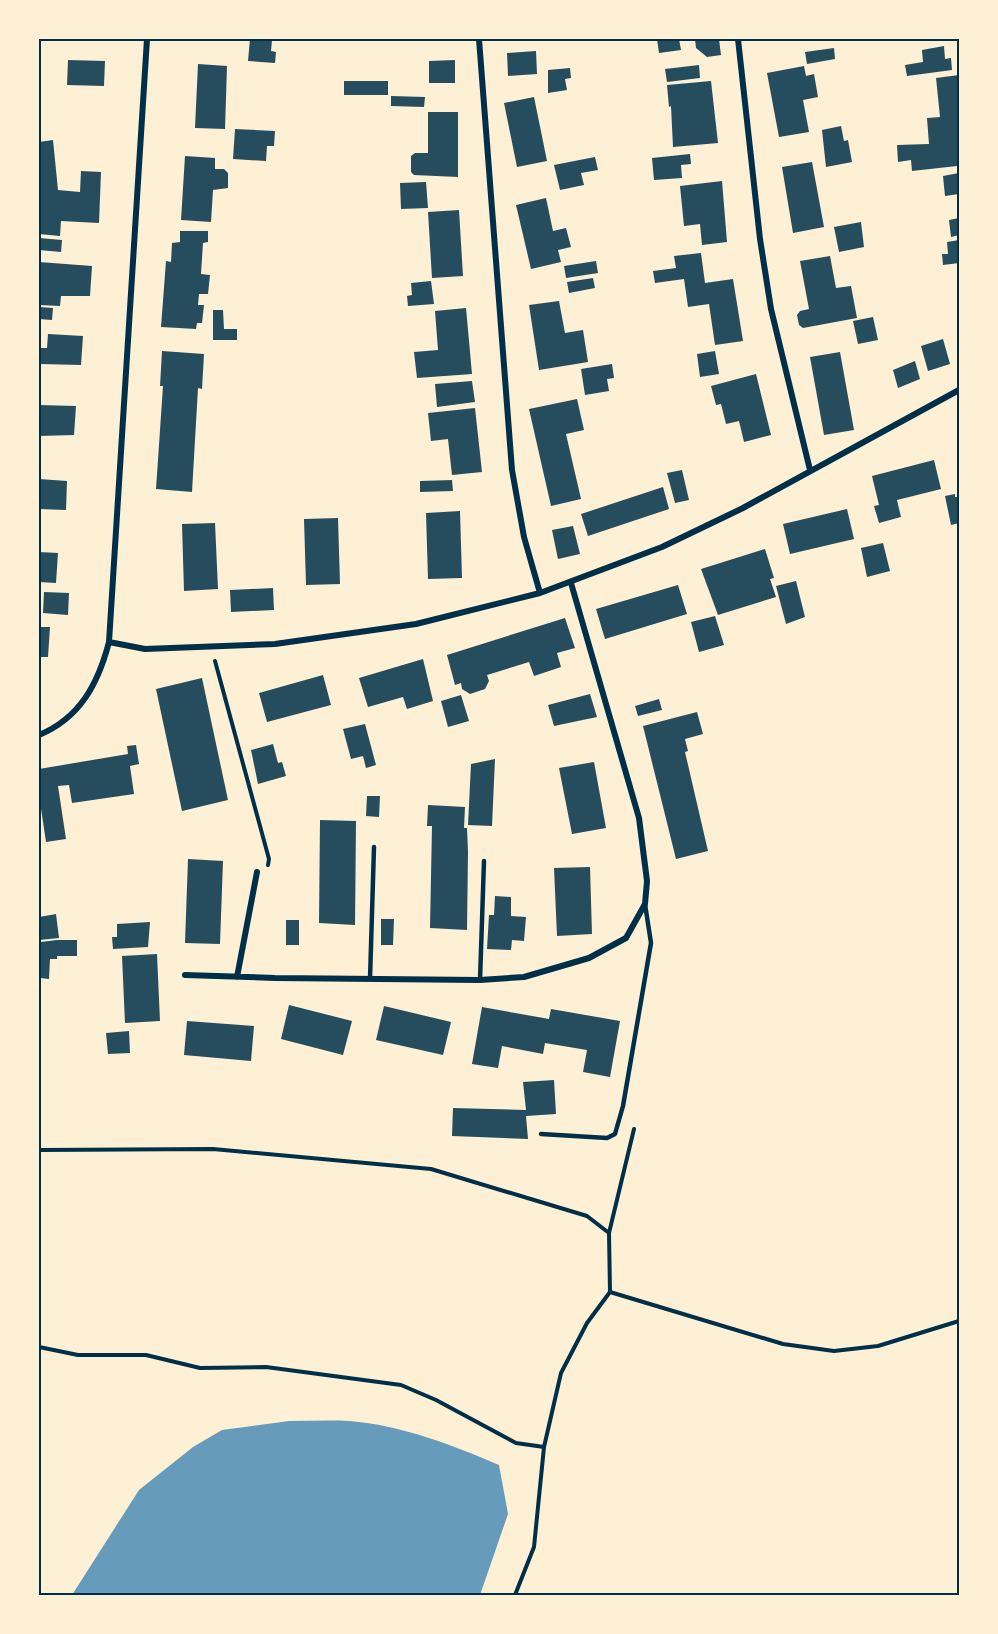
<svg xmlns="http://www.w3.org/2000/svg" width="998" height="1634" viewBox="0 0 998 1634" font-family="Ubuntu,sans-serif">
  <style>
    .water { fill: #669bbc }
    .building { fill: #264d5e }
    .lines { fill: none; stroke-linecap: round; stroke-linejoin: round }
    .path { stroke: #003049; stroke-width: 4 }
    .service { stroke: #003049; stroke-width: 4.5 }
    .minor { stroke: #003049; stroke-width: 6 }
    .neatline { fill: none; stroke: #003049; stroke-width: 2 }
  </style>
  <rect width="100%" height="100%" fill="#fdf0d5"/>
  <path class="water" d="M289,1421C309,1421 330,1420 349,1421C401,1425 452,1445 499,1465L508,1514L480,1595H72L139,1490L193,1447L222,1430Z"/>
  <path class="building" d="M250,39L272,40L271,51L276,52L275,63L248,61Z
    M657,39H679L681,50L659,53Z
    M695,39H719L721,55L707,57L696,48Z
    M944,46L945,59L951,58L952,70L907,76L905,65L923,62L922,50Z
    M834,48L835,59L807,64L805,52Z
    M536,51L537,74L508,76L507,53Z
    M68,60L105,61L104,86L67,85Z
    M455,60V83H429V61Z
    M198,64L227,66L225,129L195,128Z
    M699,65L700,78L667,82L665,69Z
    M804,66L806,76L814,74L818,97L803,100L809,132L779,137L767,73Z
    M570,68L571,78L565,79L567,90L548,93V70Z
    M959,75L957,166L912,171L911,160L898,162L897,145L929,144L927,118L940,117L936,78Z
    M344,81H388V95H344Z
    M711,81L718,143L673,147L671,106L669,107L667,85Z
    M391,96L425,97L424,107L391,106Z
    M534,97L547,161L517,167L504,103Z
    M428,112H458V177L414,175L411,172V156L415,153H428Z
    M841,126L844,141L848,140L852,162L826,167L822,130Z
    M235,129L275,131L274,146H267L266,161L233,159Z
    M53,140L58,190L80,192L81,171L101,172L99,223L61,221L60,236L39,234V142Z
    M690,154L691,164L681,165L682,178L654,180L652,158Z
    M185,156L215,158V169H224L228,173V188L213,190L211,222L181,220Z
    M595,157L598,170L581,173L584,185L560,190L554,165Z
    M812,162L824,227L793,233L782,167Z
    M959,173V194L945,196L943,176Z
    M722,181L727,242L702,245L700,224L684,226L680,186Z
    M426,182L428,208L401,209L400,183Z
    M546,198L553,231L566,228L571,247L558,250L561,262L531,269L516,205Z
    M459,210L463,276L432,278L428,212Z
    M959,218V235L951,237L949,220Z
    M861,222L864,247L839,252L834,227Z
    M180,231H208V242L203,243L201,274L210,275L208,294H199L198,305H204L202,323H197L196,329L161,327L166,261L171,262L172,243L180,242Z
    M39,238L62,240L61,252L39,250Z
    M959,240V263L943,265L942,254H948L947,242Z
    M701,253L705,283L733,279L743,341L715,345L709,304L688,307L684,279L655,283L653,271L676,268L674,256Z
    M830,256L836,288L851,286L857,318L803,328L799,325L797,315L800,311L809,309L800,261Z
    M596,261L598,273L566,278L564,266Z
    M39,262L92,266L90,296H61L60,306L39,305Z
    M593,278L595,288L569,293L567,282Z
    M431,281L434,304L408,306L407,296L412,295L411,283Z
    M559,301L565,333L583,330L588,362L539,370L529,305Z
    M39,307L53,308L52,320L39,319Z
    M466,308L472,374L417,378L414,352L438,350L435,311Z
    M213,310H223L224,329H237V340H213Z
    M873,317L878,340L858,344L853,321Z
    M48,334L83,336L81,365L39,364V348H47Z
    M943,339L950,364L928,371L921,346Z
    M162,351L204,354L202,389L198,388L192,492L156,489L163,386H160Z
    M715,351L719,374L700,377L697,354Z
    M840,352L854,430L824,435L810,357Z
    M915,361L920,379L898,388L893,370Z
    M612,364L614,378L607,379L609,391L585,395L581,369Z
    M756,374L771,435L744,442L739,421L726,424L721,404L716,405L711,386Z
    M472,381L475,402L437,407L435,384Z
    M577,399L584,430L566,434L581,499L551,506L529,409Z
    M39,405L76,406L74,435L39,436Z
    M475,408L482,472L452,475L448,439L431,441L428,413Z
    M934,460L941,489L897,500L901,517L879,523L874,506L879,505L872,476Z
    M682,470L689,500L675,503L667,473Z
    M39,479L67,481L66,510L39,509Z
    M452,480L453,491L420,492V481Z
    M663,487L669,509L588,536L581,514Z
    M955,494V497H959V523L951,525L945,496Z
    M847,509L854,539L790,554L783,524Z
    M460,511L462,578L428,579L426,513Z
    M338,518L340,584L306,585L304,519Z
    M215,523L218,589L184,591L182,524Z
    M573,526L580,554L558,559L552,530Z
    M883,543L890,571L867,577L861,548Z
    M765,549L774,578L770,579L776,597L718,615L701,569Z
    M39,552L58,553L56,583L39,582Z
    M796,581L805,617L786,624L776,586Z
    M678,585L687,614L605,639L596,609Z
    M273,588L274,610L231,612L230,590Z
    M44,592L69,593L68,615L43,613Z
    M715,616L724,645L699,652L691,622Z
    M565,618L575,648L557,653L561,667L534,676L529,662L487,675L489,681L485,689L470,694L462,689L461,683L455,685L447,655Z
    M39,627H50L48,657H39Z
    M423,659L433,701L407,709L403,697L368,707L359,678Z
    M323,675L331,705L267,722L259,693Z
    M202,678L228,800L182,811L156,689Z
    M590,694L597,717L554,726L548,705Z
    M461,695L469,721L448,727L441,701Z
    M659,699L662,710L638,716L635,706Z
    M697,712L703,734L685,739L688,751L685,752L708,851L676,859L643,726Z
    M365,724L376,765L366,768L363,756L351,759L343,729Z
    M273,744L278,763L282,762L286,776L258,784L251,750Z
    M136,745L139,764L130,766L134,794L72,803L69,785L58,786L66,839L46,842L39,795V769L128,754L127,746Z
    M495,759L492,826L468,825L471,764Z
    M594,762L606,828L572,834L559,768Z
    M367,796H380L379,817L366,816Z
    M428,805L465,807L464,828H467L468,852L467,930L430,928L432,826H427Z
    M320,820L356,821L355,925L319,923Z
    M188,859L223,861L220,944L185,943Z
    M590,867L592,934L557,936L554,868Z
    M495,896L511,897V916L526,917L524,941L512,940L511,950L487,949L489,915H494Z
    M56,914L59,938L39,940V917Z
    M381,919H394L393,945H381Z
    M286,920H299V945H286Z
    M150,922L148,947L113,949L112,937H117V924Z
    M57,940H77V956H57V959H50L49,979L40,978L41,942Z
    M157,954L160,1021L125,1023L122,956Z
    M289,1005L352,1021L343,1055L281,1039Z
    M384,1006L451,1022L443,1055L376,1040Z
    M482,1007L549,1019L551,1009L620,1021L610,1077L583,1072L587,1050L545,1043L543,1054L502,1046L498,1068L472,1064Z
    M187,1021L254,1026L251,1061L184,1055Z
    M129,1031L130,1053L108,1054L106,1033Z
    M554,1080L556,1114L526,1116L528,1139L452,1136L453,1108L526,1110L523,1082Z"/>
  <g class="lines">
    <path class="path" d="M215,661L269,859L268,865
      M634,1129L609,1233L610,1292L783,1344L834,1351L878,1346L959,1321
      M39,1150L213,1149L431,1169L587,1216L609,1233
      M39,1347L78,1355H146L200,1368L266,1367L401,1385L436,1400L516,1443L544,1447
      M515,1595L534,1547L544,1447L561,1373L587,1323L610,1292"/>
    <path class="service" d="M370,979L374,847
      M480,980L484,861
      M541,1134L607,1138L615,1134L623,1106L651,943L645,904"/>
    <path class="minor" d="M479,39L512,470L524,537L540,593
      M738,39L760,239L771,309L810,470
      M109,642L145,649L275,644L416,624L540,593L662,547L743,508L959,390
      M39,735C80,718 98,684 109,642L147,39
      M185,975L275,978L480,980L524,977L589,958L626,938L645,904L647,881L639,818L571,583
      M237,977L257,872"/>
  </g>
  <rect width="998" height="1634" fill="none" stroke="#fdf0d5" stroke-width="81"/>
  <rect x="40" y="40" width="918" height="1554" class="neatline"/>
</svg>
